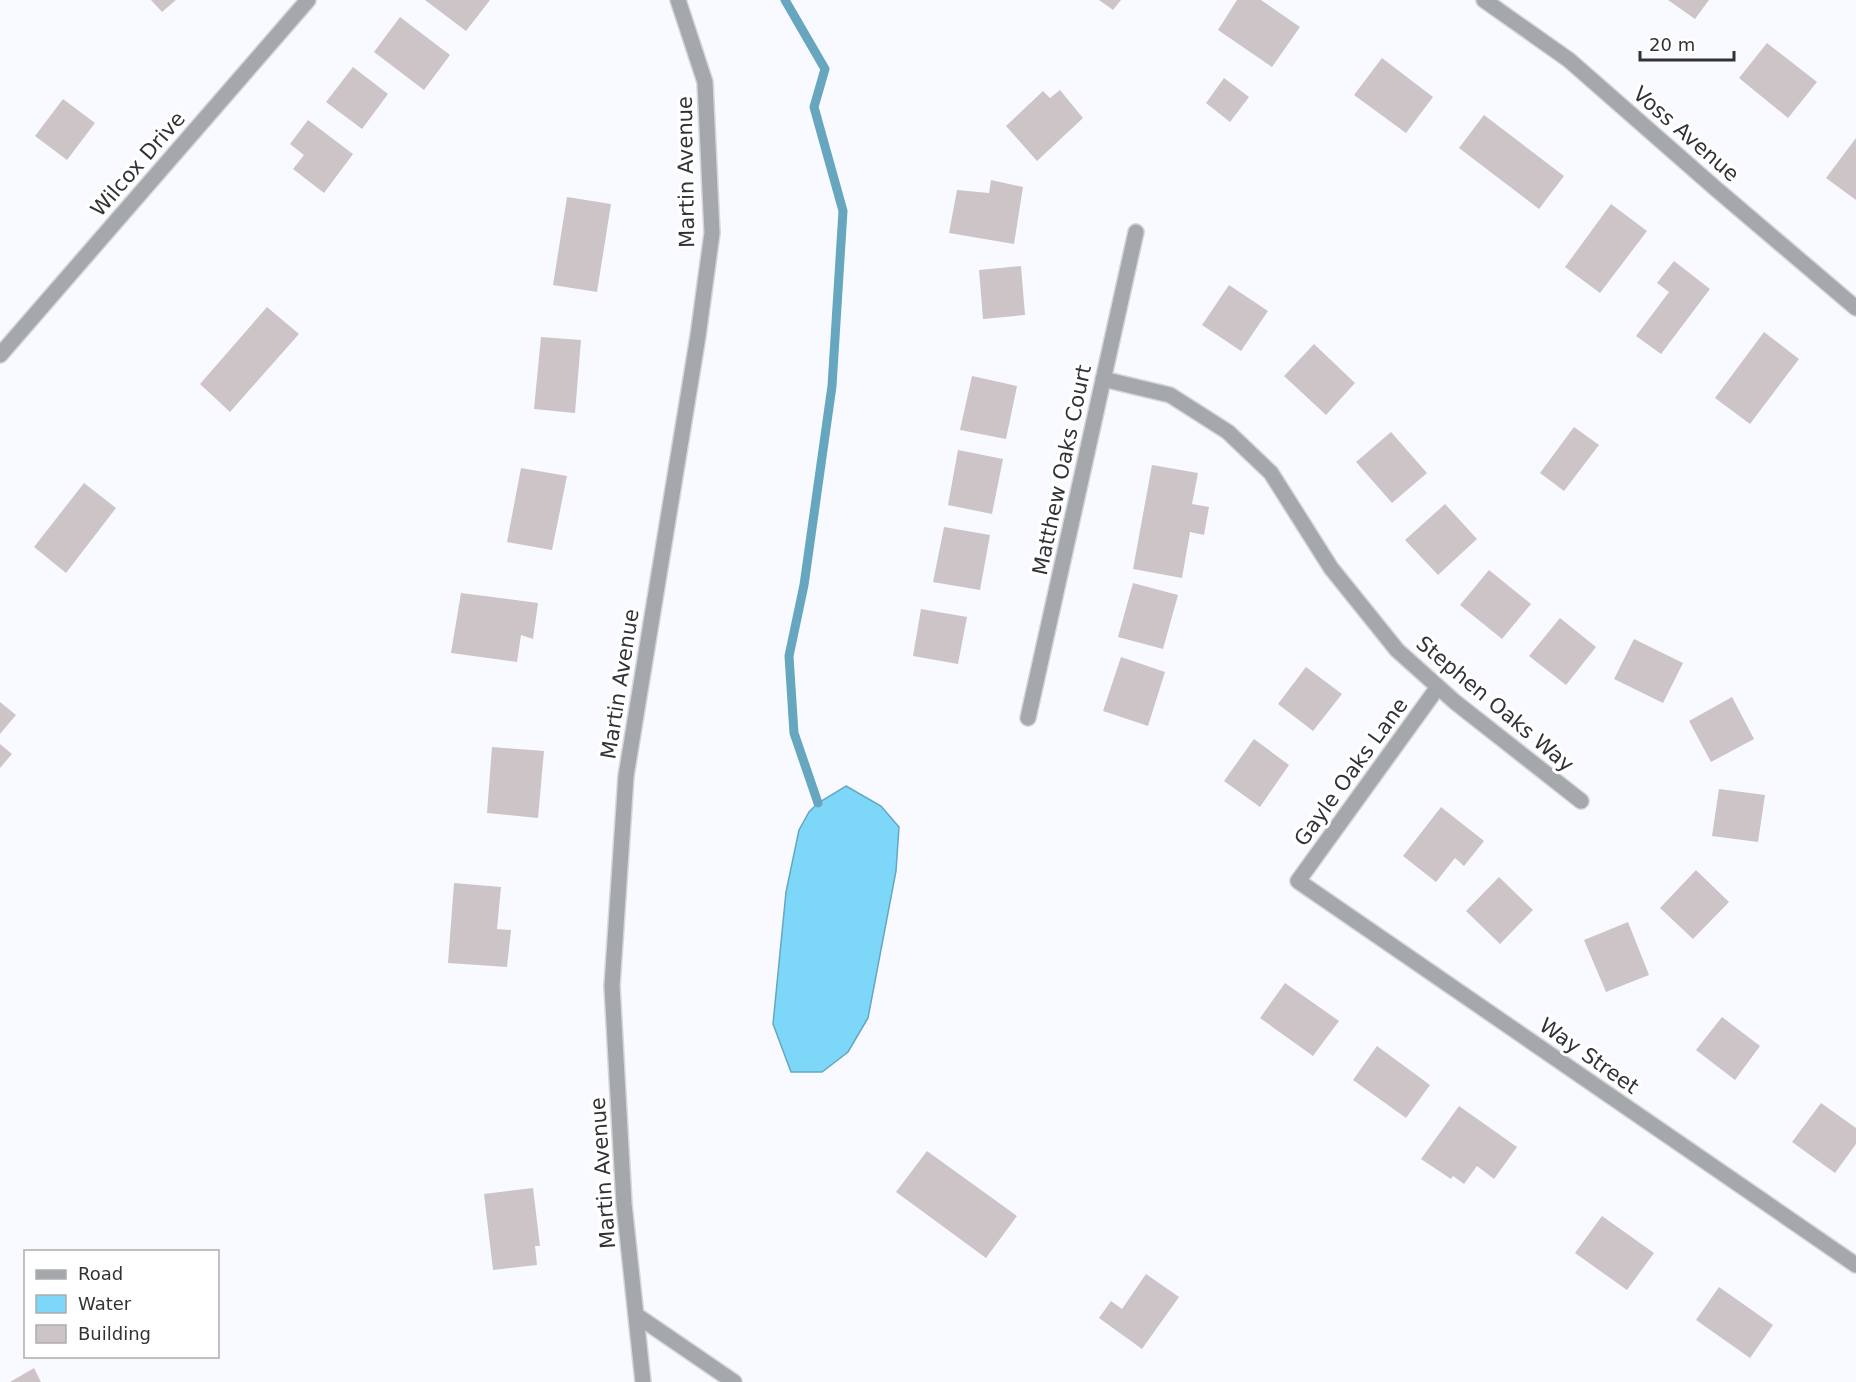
<svg xmlns="http://www.w3.org/2000/svg" width="1856" height="1382" viewBox="0 0 1856 1382" font-family="'DejaVu Sans',sans-serif">
  <style>
    .water { fill: #7cd7f8; stroke: #66a6be; stroke-width: 1.5 }
    .lines { fill: none; stroke-linecap: round; stroke-linejoin: round }
    .stream { stroke: #66a6be; stroke-width: 9 }
    .building { fill: #cdc4c8 }
    .minor-casing { stroke: #d5d6db; stroke-width: 18 }
    .minor { stroke: #a5a8ab; stroke-width: 15 }
    .labels { text-anchor: middle; stroke-width: 6; stroke-linejoin: round; paint-order: stroke }
    .street-label { font-size: 21px; fill: #323236; stroke: #fff }
  </style>
  <rect width="100%" height="100%" fill="#f9faff"/>
  <path class="water" d="M846,786L881,806L899,827L896,871L868,1018L848,1052L822,1072H791L773,1024L786,892L799,830L809,812L818,803Z"/>
  <g class="lines">
    <path class="stream" d="M785,0L825,69L814,107L843,211L832,386L804,585L789,656L794,733L818,803"/>
  </g>
  <path class="building" d="M151,0H176L162,12Z
    M425,0H490L466,31Z
    M1099,0H1121L1113,10Z
    M1237,0H1261L1300,27L1272,67L1218,30Z
    M1668,0H1709L1695,19Z
    M400,17L450,55L424,90L374,52Z
    M1767,43L1817,82L1788,118L1739,78Z
    M1382,58L1433,97L1406,133L1354,95Z
    M353,67L388,94L362,129L326,102Z
    M1224,78L1249,97L1230,122L1206,103Z
    M1060,90L1083,118L1037,161L1006,126L1043,91L1050,98Z
    M63,99L95,123L67,160L35,136Z
    M1484,115L1564,176L1539,209L1459,148Z
    M308,120L353,154L324,193L293,169L304,155L290,144Z
    M1856,138V200L1826,178Z
    M991,180L1023,187L1014,244L949,233L957,190L989,193Z
    M567,197L611,204L597,292L553,285Z
    M1611,204L1647,231L1600,293L1565,267Z
    M1674,261L1710,289L1661,354L1636,336L1669,292L1657,283Z
    M1021,266L1025,315L983,319L979,270Z
    M1229,285L1268,311L1241,351L1202,325Z
    M267,307L299,334L230,412L200,384Z
    M1764,332L1799,359L1750,424L1715,398Z
    M541,337L581,340L575,413L534,409Z
    M1314,344L1355,383L1326,415L1284,376Z
    M972,376L1017,386L1006,439L960,430Z
    M1574,427L1599,445L1564,491L1540,473Z
    M1391,432L1427,473L1392,503L1356,462Z
    M958,450L1003,459L992,514L948,505Z
    M1152,465L1198,473L1192,504L1209,507L1204,535L1190,532L1182,578L1133,569Z
    M521,468L567,476L552,550L507,542Z
    M84,483L116,508L66,573L34,547Z
    M1445,504L1477,539L1438,575L1405,540Z
    M944,527L990,535L980,590L933,582Z
    M1489,570L1531,604L1502,639L1460,605Z
    M1133,583L1178,595L1163,649L1118,637Z
    M461,593L538,603L533,639L521,635L517,662L451,653Z
    M921,609L967,617L958,664L913,656Z
    M1560,618L1596,647L1566,685L1529,656Z
    M1634,639L1683,663L1663,703L1614,679Z
    M1121,657L1165,672L1148,726L1103,711Z
    M1306,667L1342,694L1313,731L1278,704Z
    M1732,697L1754,739L1711,762L1689,721Z
    M0,702L16,715L0,734Z
    M1254,739L1289,765L1260,807L1224,781Z
    M0,744L12,754L0,768Z
    M492,747L544,751L538,818L487,813Z
    M1719,789L1765,795L1758,842L1712,836Z
    M1441,807L1484,841L1464,866L1455,858L1436,882L1403,856Z
    M1696,870L1729,902L1693,939L1660,908Z
    M1499,877L1533,910L1500,944L1466,911Z
    M454,883L501,887L497,929L511,930L507,967L448,963Z
    M1628,922L1649,975L1606,992L1584,940Z
    M1285,983L1339,1021L1313,1056L1260,1018Z
    M1722,1017L1760,1046L1735,1080L1696,1050Z
    M1377,1046L1430,1085L1406,1118L1353,1080Z
    M1821,1103L1856,1128V1144L1835,1173L1792,1142Z
    M1459,1106L1517,1147L1494,1179L1477,1166L1464,1184L1453,1176L1451,1179L1421,1159Z
    M927,1151L1017,1216L986,1258L896,1192Z
    M533,1188L540,1246H535L537,1265L493,1270L484,1194Z
    M1602,1216L1654,1253L1627,1290L1575,1253Z
    M1146,1274L1179,1297L1142,1349L1099,1318L1111,1301L1122,1309Z
    M1719,1287L1773,1325L1750,1358L1696,1320Z
    M34,1368L41,1382H10Z"/>
  <g class="lines">
    <defs>
      <path id="minor" d="M1484,0L1569,60L1715,188L1856,308
        M0,355L308,0
        M1103,379L1170,395L1228,432L1271,473L1331,568L1397,650L1455,702L1581,801
        M1438,687L1298,881L1856,1265
        M1028,718L1136,232
        M636,1315L734,1382
        M643,1382L624,1204L612,986L626,776L698,336L712,233L705,82L678,0"/>
    </defs>
    <use href="#minor" class="minor-casing"/>
    <use href="#minor" class="minor"/>
  </g>
  <g class="labels">
    <g class="street-label">
      <text transform="translate(1686 134) rotate(41)" y="7">Voss Avenue</text>
      <text transform="translate(138 164) rotate(-49)" y="7">Wilcox Drive</text>
      <text transform="translate(686 172) rotate(-91)" y="7">Martin Avenue</text>
      <text transform="translate(1062 470) rotate(-78)" y="7">Matthew Oaks Court</text>
      <text transform="translate(620 684) rotate(-81)" y="7">Martin Avenue</text>
      <text transform="translate(1495 704) rotate(40)" y="7">Stephen Oaks Way</text>
      <text transform="translate(1351 772) rotate(-54)" y="7">Gayle Oaks Lane</text>
      <text transform="translate(1589 1056) rotate(35)" y="7">Way Street</text>
      <text transform="translate(603 1173) rotate(-94)" y="7">Martin Avenue</text>
    </g>
  </g>
  <rect x="24" y="1250" width="195" height="108" fill="#ffffff" stroke="#adadaf" stroke-width="1.5"/>
  <rect x="36" y="1270" width="30" height="9" fill="#a5a8ab" stroke="#adadaf" stroke-width="1.5"/>
  <text x="78" y="1280" font-size="18" fill="#323236">Road</text>
  <rect x="36" y="1295" width="30" height="18" fill="#7cd7f8" stroke="#adadaf" stroke-width="1.5"/>
  <text x="78" y="1310" font-size="18" fill="#323236">Water</text>
  <rect x="36" y="1325" width="30" height="18" fill="#cdc4c8" stroke="#adadaf" stroke-width="1.5"/>
  <text x="78" y="1340" font-size="18" fill="#323236">Building</text>
  <path d="M1640 51v9h94v-9" fill="none" stroke="#323236" stroke-width="3"/>
  <text x="1649" y="51" font-size="18" fill="#323236" stroke="#ffffff" stroke-width="4.5" paint-order="stroke">20 m</text>
</svg>
